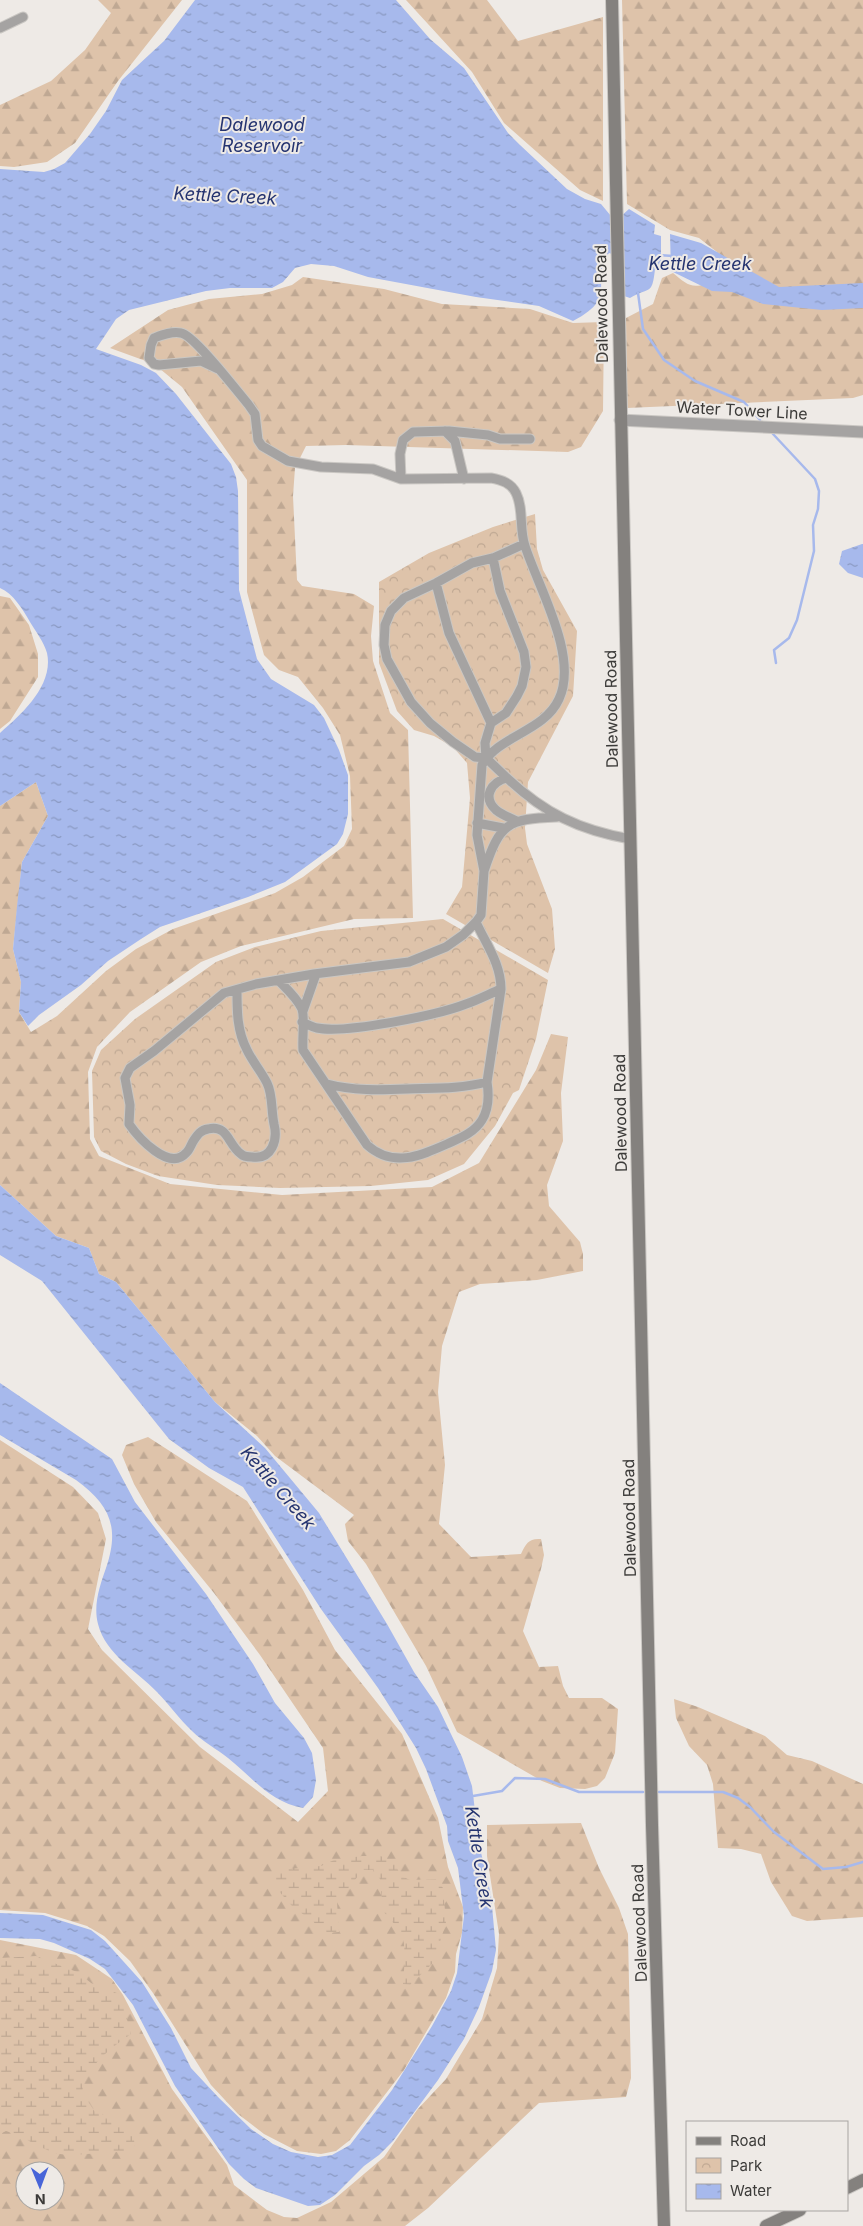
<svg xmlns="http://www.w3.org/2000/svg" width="863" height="2226" viewBox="0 0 863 2226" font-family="Inter,sans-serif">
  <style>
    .forest { fill: url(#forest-firs); fill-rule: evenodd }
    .wetland { fill: url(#wetland-marsh) }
    .park { fill: url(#park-crowns) }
    .water { fill: url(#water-ripples) }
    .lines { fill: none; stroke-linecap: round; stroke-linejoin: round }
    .stream { stroke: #a7b9ec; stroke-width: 2.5 }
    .minor-casing { stroke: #cac7c3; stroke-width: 11 }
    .tertiary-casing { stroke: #cac7c3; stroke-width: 13 }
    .secondary-casing { stroke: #cac7c3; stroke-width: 14 }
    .minor { stroke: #a5a3a2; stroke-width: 9 }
    .tertiary { stroke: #a5a3a2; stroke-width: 11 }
    .secondary { stroke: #84817e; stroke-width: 12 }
    .labels { text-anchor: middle; stroke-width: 4; stroke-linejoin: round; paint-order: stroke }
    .street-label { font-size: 16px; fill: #3c3b39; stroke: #eeeae6 }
    .water-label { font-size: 18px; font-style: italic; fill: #253470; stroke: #eeeae6 }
  </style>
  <defs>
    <pattern id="forest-firs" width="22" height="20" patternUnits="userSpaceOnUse" patternTransform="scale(1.25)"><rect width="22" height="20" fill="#dec3aa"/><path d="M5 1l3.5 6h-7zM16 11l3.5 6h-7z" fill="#bfa893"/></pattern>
    <pattern id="wetland-marsh" width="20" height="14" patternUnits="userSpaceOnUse" patternTransform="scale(1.25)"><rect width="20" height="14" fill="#dec3aa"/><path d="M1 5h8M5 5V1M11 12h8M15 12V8" fill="none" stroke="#bfa893"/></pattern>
    <pattern id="park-crowns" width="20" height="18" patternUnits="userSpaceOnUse" patternTransform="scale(1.25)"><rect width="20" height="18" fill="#dec3aa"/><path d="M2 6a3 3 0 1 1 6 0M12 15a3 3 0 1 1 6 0" fill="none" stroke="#bfa893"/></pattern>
    <pattern id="water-ripples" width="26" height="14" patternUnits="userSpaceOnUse" patternTransform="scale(1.25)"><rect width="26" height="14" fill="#a7b9ec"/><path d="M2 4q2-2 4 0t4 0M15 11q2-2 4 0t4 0" fill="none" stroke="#8998c0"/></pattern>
  </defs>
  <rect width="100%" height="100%" fill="#eeeae6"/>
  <path class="forest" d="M98,0H182L118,81L75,143L47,162L14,167L0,166V105L51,81L85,50L111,13Z
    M406,0H487L518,41L603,17V201L580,190L504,123L472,72Z
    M622,0H863V395L853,398L627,408L626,318L653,304L662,278L673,273C685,283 692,290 707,283L717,252L699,238L670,230L627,204Z
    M303,277L384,289L442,304L530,309L573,323L604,322L603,411L581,447L568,452L346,445L306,446L295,468L293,496L297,580L302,586L354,594L374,606L371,636L373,661L390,713L408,730L413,918L354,919L241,946L201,962L130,1012L97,1047L88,1072L90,1139L99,1156L170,1184L282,1195L432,1187L479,1163L536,1070L551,1034L568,1037L561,1093L563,1141L547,1185L549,1206L580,1242L583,1254V1271L537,1280L480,1284L459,1292L442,1346L438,1392L445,1465L439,1524L471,1557L521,1554C526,1543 529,1538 541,1539L544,1555L541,1569L523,1631L539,1667L558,1666L563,1686L569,1698H602L618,1709L615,1753L605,1778L597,1786L585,1789L560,1788L542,1781L457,1732L426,1666L366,1564L348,1541L345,1524L354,1515L275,1456L257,1436L215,1402L116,1282L99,1274L89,1248L56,1236L0,1185V806L36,782L48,816L22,862L13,949L21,982L19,1012L31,1032L57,1016L106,971L136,949L173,929L275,893L303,877L344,846L352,829L350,776L340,735L323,708L298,677L279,670L264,655L247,592V480L182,387L154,364L110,348L168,310L209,299L262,294L292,285Z
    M0,596L10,598L29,625L38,654V677L10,721L0,729Z
    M148,1437L247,1501L303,1590L335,1650L402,1734L438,1818L448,1867L463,1907L462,1933L456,1954L455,1972L446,1998L404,2070L350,2140L336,2151L321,2154L297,2151L264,2134L238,2114L211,2085L153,1993L130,1961L104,1936L87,1926L45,1913L0,1910V1440L73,1487L98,1513L106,1539L88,1629L102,1650L200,1747L298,1822L328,1791L323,1748L260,1655L214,1593L156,1522L134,1484L122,1455L126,1445Z
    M674,1699L698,1707L765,1736L787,1755L812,1761L863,1784V1917L807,1921L792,1916L771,1882L761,1854L741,1849L718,1848L713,1784L707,1765L689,1746L676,1718Z
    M581,1823L599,1868L619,1908L628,1934L631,2078L626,2097L539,2103L428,2208L405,2226H0V1940L76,1955L112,1979L123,1995L172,2089L227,2165L234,2185L267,2210L284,2217L297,2218L331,2202L384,2157L417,2110L446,2079L482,2019L497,1968L499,1934L487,1856V1825ZM25,2171H55V2201H25Z"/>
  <path class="wetland" d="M362,1856H381L395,1864L401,1876L410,1880L436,1879L443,1888L446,1922L434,1962L410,1985L403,1984L405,1956L403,1934L383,1911L380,1879L373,1870H363L337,1902L339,1932L328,1933L292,1906L269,1880L270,1875L277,1870L321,1866L334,1860Z
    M36,1956L77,1972L95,1986L120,1994L131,2034C110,2049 87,2065 82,2092L95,2112L118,2119L133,2132L135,2148L128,2151C113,2152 67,2157 55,2153C37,2147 24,2136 6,2131L0,2134V1958Z"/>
  <path class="park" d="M535,514L537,549L543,570L577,631L573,696L528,782L525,828L527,844L552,909L555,949L548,973L446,914L462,887L470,798L467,763L453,747L434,736L414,730L397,711L379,663V582L429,553L493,527Z
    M443,919L548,980L536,1039L519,1090L513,1093L495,1126L464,1164L428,1180L371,1186L280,1188L217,1185L158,1176L126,1164L101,1151L94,1137L92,1071L101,1050L135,1019L216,962L255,947L321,931Z"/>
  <path class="water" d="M195,0H396L430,39L464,68L508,133L520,145L567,189L585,199L601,204L611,216L619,218L629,209L655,225L654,234L661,236V269H655C652,296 650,286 630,298L624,296L618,256L609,253C588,282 621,296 573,321L539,306L476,297L368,277L334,266L311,264L295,268L283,282L272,288H230L206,291L129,310L116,319L96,349L141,365L156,373L176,394L231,464L236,477L238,491L239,590L257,659L271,679L314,705L324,718L339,750L348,775V814L343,834L337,844L285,882L248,897L160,927L141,939L108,961L81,985L39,1015L28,1026L19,1012L21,982L13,949L17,906L22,862L48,816L36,782L0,806V733C22,714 54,685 47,653C44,642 36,632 30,622C23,610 13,593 0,588V169L44,172L54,169L65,163L90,134L106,111L122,80L164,41Z
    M670,234L701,243L779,287L863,283V308L822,310L763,304L732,292L712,291L671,271Z
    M862,544H863V578L848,573L839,564L842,551Z
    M0,1185L56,1236L89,1248L99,1274L116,1282L215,1402L265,1448L319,1513L387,1624L414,1672L438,1707L462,1757L472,1786L479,1844L491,1895L496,1950L492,1971L479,2007L464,2039L438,2080L393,2141L379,2155L364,2166L335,2195L320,2205L308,2206L256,2188L244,2179L229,2164L175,2086L133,2005L105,1969L90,1959L54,1943L40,1939L0,1938V1913L43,1915L91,1930L105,1941L142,1982L171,2028L191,2068L218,2097L251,2129L273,2144L291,2152L318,2157L332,2155L350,2145L392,2090L432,2026L451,1991L457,1973L464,1916L458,1868L448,1841L447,1826L426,1769L416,1748L378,1688L321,1609L243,1487L209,1468L169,1439L42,1281L0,1255Z
    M0,1383L112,1459L135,1502L206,1594L253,1664L275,1703L304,1738L312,1753L316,1780L313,1797L303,1808C270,1802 253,1778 228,1758C217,1749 203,1742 192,1731C179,1719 169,1704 157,1692C136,1670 106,1655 98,1624C93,1605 100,1585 106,1568C120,1527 110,1505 76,1480L0,1435Z"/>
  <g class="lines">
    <path class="stream" d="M658,255L673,256
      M638,293L643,329L664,360L695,381L744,402L760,420
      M773,434L815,479L819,491L818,509L813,525L814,551L797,620L789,638L774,650L776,663
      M659,1792H723L738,1798L750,1807L774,1832L823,1869L846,1867L863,1862
      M473,1796L502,1791L515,1778L545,1779L579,1792H643"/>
    <defs>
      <path id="minor" d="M0,28L23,17
        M218,369L201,361L159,365L154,364L149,358L151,345L154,338C162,335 172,331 181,333C194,335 237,391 248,404L255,414L258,440L262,446L288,461L321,467L373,469L401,479L491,478C502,480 511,483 516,493C524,509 519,529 525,546C538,587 579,656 559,699C544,732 499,735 482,765L477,835L484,871L481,915L476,922L463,935L446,947L409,962L314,974L256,984L224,993L154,1051L130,1068L125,1078L130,1105L129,1124C138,1137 169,1172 186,1153C190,1150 191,1144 194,1140C198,1134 201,1130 208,1129C228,1124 228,1145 241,1154C243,1156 248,1157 252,1157C272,1160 278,1140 274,1124C271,1110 273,1095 267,1083C261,1071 252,1061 247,1050C237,1031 237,1011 237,991
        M445,431L455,441L464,479
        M401,479L400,454L403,440L413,432L449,431L488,435L500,439H530
        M436,583L449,633L491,723
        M486,758L485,743L491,723L506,713L517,696L522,686L526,667L524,652L500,591L493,558
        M507,778L486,758L475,757L453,742L430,723L411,702L387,659L384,645L385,625L391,611L404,598L436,583L472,563L493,558L524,544
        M517,821C510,818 502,815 496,810C482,797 491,782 507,778C544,813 579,830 630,839
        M477,823L503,828
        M484,871C500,823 507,819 557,817
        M476,922C486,944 501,964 501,989
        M279,981C287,989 297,998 302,1009C305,1018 302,1039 303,1050L367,1145C393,1168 420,1156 447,1144C460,1138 474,1133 482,1120C489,1109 489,1095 487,1082L501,989C489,994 478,1000 466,1004C438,1015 345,1034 317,1028C312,1027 307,1024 302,1022
        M303,1011L316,974
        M327,1084C353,1091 380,1090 407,1089C434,1088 460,1089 487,1082"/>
      <path id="tertiary" d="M620,420L863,432"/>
      <path id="secondary" d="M612,0L652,1825L664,2226
        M847,2188L863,2180
        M766,2226L800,2210"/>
    </defs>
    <use href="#minor" class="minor-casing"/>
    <use href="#tertiary" class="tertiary-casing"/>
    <use href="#secondary" class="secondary-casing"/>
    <use href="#minor" class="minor"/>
    <use href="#tertiary" class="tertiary"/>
    <use href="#secondary" class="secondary"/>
  </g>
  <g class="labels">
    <g class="street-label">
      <text transform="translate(601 304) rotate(-91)" y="6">Dalewood Road</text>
      <text transform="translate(742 410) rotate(3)" y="6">Water Tower Line</text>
      <text transform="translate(611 709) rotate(-91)" y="6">Dalewood Road</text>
      <text transform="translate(620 1113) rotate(-91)" y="6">Dalewood Road</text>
      <text transform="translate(629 1518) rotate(-91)" y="6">Dalewood Road</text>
      <text transform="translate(639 1923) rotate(-92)" y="6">Dalewood Road</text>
    </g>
    <g class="water-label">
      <text x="262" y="131">Dalewood<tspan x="262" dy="21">Reservoir</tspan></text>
      <text transform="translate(225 196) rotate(3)" y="6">Kettle Creek</text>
      <text x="700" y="270">Kettle Creek</text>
      <text transform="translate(278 1488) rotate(49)" y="6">Kettle Creek</text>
      <text transform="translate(479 1857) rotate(81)" y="6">Kettle Creek</text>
    </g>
  </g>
  <rect x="686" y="2121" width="162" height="90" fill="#eeeae6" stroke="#a7a4a1"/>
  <rect x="696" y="2137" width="25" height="8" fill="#84817e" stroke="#a7a4a1"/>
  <text x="730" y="2146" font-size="15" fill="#3c3b39">Road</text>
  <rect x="696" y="2158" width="25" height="15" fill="url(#park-crowns)" stroke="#a7a4a1"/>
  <text x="730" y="2171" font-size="15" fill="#3c3b39">Park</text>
  <rect x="696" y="2184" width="25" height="15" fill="url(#water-ripples)" stroke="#a7a4a1"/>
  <text x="730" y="2196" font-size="15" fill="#3c3b39">Water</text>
  <g transform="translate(40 2186) rotate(179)"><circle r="24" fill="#eeeae6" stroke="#a7a4a1"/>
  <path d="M0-4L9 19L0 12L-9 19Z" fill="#4865d8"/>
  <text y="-8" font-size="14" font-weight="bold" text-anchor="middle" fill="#3c3b39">N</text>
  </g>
</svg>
